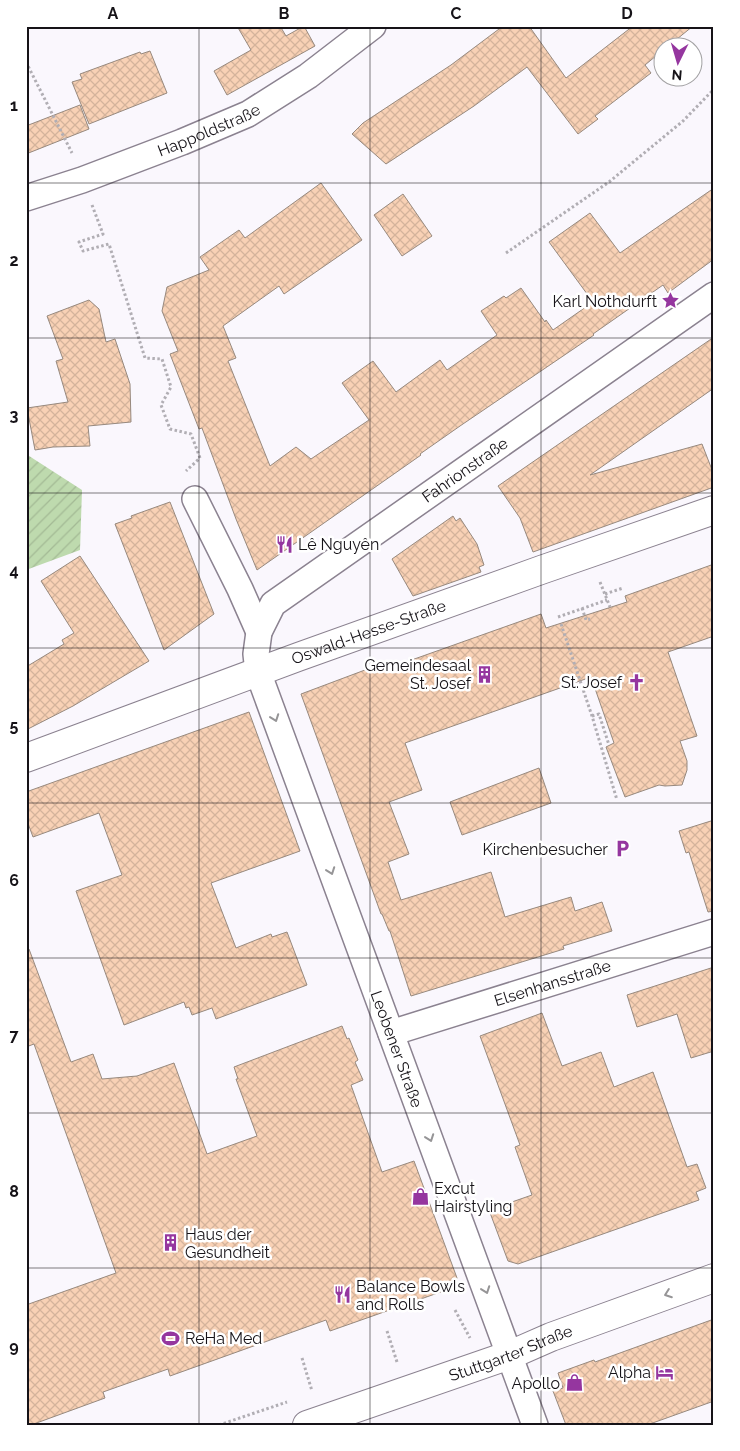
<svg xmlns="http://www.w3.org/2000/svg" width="740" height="1451" viewBox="0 0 740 1451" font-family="Raleway,sans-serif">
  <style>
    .garden { fill: url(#garden-furrows) }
    .building { fill: url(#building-cross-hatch); stroke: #97897e }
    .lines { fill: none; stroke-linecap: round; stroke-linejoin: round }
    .street-casing { stroke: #8b8290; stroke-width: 28 }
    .secondary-casing { stroke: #8b8290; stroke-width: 30 }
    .path { stroke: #b1aeb4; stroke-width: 3; stroke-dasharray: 2.5 2.5; stroke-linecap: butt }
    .street { stroke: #fff; stroke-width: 25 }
    .secondary { stroke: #fff; stroke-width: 28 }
    .oneway { stroke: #969597 }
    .grid { fill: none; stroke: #161318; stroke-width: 1; stroke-opacity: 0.55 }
    .labels { text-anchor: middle; stroke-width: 5; stroke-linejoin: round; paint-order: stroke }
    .street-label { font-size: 16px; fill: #161318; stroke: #fff }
    .poi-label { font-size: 16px; fill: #161318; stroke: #fff; text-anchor: end }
    .neatline { fill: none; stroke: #161318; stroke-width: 2 }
    .grid-label { font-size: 16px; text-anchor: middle; font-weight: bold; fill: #161318 }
  </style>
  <defs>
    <pattern id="garden-furrows" width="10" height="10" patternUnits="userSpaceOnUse" patternTransform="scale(1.25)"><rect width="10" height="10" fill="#bedaae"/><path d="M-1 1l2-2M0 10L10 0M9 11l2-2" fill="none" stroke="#a3ba95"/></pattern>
    <pattern id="building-cross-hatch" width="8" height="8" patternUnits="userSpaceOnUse" patternTransform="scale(1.25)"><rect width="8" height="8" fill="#f8d1b5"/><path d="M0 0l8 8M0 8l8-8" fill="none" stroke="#d4b39b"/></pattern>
  </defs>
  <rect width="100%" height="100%" fill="#faf7fd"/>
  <path class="garden" d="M26,454L82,490L80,550L26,570Z"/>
  <path class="building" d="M237,26H280L286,36L304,26L315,46L227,95L214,71L251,50Z
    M503,26H529L566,78L633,26H693L666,48H662V51L645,65L651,73L595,116L598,119L578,134L527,67L474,106L386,164L352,134L363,123L451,65Z
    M150,51L167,93L89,124L72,82L82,79L80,74L140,52L141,54Z
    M80,105L89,129L26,154V126Z
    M321,183L362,240L284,294L279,286L223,326L236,358L228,361L270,466L296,447L311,459L369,420L342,383L373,361L396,392L440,360L447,370L497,335L481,311L504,296L506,298L521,288L545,322L546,320L553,330L593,302L549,242L590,213L620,253L714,188V259L668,293L663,285L593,334L594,335L460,426L420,454L421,455L257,570L236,519L202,428L199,429L170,354L178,351L162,311L167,287L209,270L200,257L239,230L245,238Z
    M403,194L432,236L402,256L374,215Z
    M89,300L99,309L106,342L115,339L130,384L131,422L88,426L90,446L53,447L35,450L27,408L68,402L56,361L63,359L47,316Z
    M714,337V388L590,475L702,444L714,475V487L533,552L520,518L498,486Z
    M170,502L214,614L164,650L115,524L132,518L131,516Z
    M453,516L456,521L460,518L477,544L484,565L479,567L481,572L413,596L392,559Z
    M80,556L149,661L73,706L26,730V667L64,644L62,640L74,633L41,581Z
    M714,564V636L668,652L697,736L680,741L687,761V770L682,785L665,786L659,785L625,797L606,747L614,743L591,677L405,743L422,790L389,802L409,854L388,862L401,900L491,872L505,917L571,897L575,911L602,902L612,931L563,946L564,949L411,996L390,931H389L382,914H381L301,694L373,667L375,673L541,614L546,628L627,602L625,596Z
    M249,712L300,851L211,883L236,948L271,934L272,937L287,932L307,985L216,1019L212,1008L192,1015L189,1007L186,1008L184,1002L124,1025L76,891L122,875L99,813L33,837L26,818V792Z
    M539,768L551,803L462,835L450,802Z
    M714,820V911L708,912L689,852L686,853L679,831Z
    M29,949L71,1062L93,1054L102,1079L137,1076L174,1063L207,1154L257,1136L236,1079H238L234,1067L342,1026L347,1039L349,1038L358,1060L355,1062L363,1080L351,1085L382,1172L414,1161L457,1278L452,1288L330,1331L326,1320L170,1376L168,1369L103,1392L105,1398L31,1425H26V1305L116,1273L34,1044L26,1047V950Z
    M714,967V1051L691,1058L677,1014L637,1027L627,995Z
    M542,1013L562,1066L601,1052L614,1087L653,1072L687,1167L697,1164L706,1188L696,1192L699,1200L518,1264L508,1261L489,1210L532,1195L515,1147L520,1145L480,1036Z
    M714,1319V1401L647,1425H566L553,1391L563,1388L558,1373L594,1360L595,1362Z"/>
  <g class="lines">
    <defs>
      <g id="street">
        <path id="s1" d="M26,198L82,180L182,142L248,114L308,76L373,26"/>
        <path d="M195,499L240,589L259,632"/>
        <path id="s2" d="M391,1033L714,932"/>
        <path id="s3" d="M535,1425L258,672L256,654L259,632L273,604L714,295"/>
      </g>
      <g id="secondary">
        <path id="s4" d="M26,758L298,657L541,570L714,510"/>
        <path id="s5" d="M307,1425L510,1355L551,1337L714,1278"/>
      </g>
    </defs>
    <use href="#street" class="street-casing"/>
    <use href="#secondary" class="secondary-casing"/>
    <path class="path" d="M26,62L72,153
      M92,205L103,234L79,242L83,251L109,244L145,358L162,359L171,387L161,405L170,429L191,434L200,458L186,471
      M506,253L609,182L683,121L714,89
      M600,582L610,607
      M605,594L623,588
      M582,608L586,620L590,619
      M558,617L607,600
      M561,624L592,716L617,800
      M592,716L599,714L609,745
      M455,1310L470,1338
      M387,1331L397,1362
      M302,1358L312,1391
      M219,1425L287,1402"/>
    <use href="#street" class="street"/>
    <use href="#secondary" class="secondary"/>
  </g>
  <defs><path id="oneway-chevron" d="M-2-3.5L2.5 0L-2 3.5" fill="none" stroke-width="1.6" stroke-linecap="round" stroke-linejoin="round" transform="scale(1.25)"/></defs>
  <g class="oneway">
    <use href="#oneway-chevron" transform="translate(275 718) rotate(70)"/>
    <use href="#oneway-chevron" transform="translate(331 871) rotate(70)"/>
    <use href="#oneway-chevron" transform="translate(430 1138) rotate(70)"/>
    <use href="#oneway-chevron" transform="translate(486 1290) rotate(70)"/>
    <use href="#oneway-chevron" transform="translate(668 1294) rotate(160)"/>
  </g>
  <path class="grid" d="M199,26V1425M370,26V1425M541,26V1425M26,183H714M26,338H714M26,493H714M26,648H714M26,803H714M26,958H714M26,1113H714M26,1268H714"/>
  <defs>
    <symbol id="sight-bare" viewBox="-9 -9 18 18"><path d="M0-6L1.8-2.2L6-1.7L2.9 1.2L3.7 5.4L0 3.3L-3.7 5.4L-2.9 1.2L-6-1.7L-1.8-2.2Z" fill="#95369f" stroke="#fff" stroke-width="2.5" paint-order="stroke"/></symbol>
    <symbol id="restaurant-bare" viewBox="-9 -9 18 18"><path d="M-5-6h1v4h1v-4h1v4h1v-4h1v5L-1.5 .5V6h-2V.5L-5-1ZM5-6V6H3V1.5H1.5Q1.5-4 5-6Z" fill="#95369f" stroke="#fff" stroke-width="2.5" paint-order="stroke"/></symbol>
    <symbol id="building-bare" viewBox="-9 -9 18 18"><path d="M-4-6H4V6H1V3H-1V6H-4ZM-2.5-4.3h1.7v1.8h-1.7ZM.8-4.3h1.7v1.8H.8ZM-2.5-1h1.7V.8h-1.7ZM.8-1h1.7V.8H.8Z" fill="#95369f" stroke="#fff" stroke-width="2.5" paint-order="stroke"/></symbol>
    <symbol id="church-bare" viewBox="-9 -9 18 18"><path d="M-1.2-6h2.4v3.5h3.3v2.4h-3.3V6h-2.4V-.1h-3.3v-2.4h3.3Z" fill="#95369f" stroke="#fff" stroke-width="2.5" paint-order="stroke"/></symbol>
    <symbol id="parking-bare" viewBox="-9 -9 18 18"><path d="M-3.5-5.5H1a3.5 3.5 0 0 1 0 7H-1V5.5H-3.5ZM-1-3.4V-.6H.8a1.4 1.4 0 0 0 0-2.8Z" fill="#95369f" stroke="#fff" stroke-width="2.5" paint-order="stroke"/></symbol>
    <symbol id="shop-bare" viewBox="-9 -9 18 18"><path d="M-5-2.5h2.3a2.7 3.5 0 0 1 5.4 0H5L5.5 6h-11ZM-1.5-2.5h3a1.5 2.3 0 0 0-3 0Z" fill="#95369f" stroke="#fff" stroke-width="2.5" paint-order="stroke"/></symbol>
    <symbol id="stadium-bare" viewBox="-9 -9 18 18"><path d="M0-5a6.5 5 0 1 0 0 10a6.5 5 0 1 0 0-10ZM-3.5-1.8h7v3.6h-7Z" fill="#95369f" stroke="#fff" stroke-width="2.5" paint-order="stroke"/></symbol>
    <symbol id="hotel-bare" viewBox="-9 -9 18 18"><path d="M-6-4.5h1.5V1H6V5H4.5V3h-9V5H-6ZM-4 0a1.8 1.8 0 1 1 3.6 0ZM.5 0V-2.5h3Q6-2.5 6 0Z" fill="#95369f" stroke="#fff" stroke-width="2.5" paint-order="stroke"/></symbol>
  </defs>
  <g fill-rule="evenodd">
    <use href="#sight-bare" x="658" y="288" width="25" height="25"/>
    <use href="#restaurant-bare" x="272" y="532" width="25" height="25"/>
    <use href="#building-bare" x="472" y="662" width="25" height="25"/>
    <use href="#church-bare" x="624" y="670" width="25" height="25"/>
    <use href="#parking-bare" x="610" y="836" width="25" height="25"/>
    <use href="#shop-bare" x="408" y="1184" width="25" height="25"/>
    <use href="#building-bare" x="158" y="1230" width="25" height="25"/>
    <use href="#restaurant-bare" x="330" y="1282" width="25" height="25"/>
    <use href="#stadium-bare" x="158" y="1326" width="25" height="25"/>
    <use href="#hotel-bare" x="652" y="1360" width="25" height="25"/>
    <use href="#shop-bare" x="562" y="1370" width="25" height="25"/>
  </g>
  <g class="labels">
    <g class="street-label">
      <text dy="6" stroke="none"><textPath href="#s1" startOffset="195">Happoldstraße</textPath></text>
      <text dy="6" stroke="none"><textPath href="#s3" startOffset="1108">Fahrionstraße</textPath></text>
      <text dy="6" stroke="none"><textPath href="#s4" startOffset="365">Oswald-Hesse-Straße</textPath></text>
      <text dy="6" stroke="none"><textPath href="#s2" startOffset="169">Elsenhansstraße</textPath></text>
      <text transform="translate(397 1049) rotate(70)" y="6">Leobener Straße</text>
      <text dy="6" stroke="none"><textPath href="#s5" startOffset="216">Stuttgarter Straße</textPath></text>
    </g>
    <g class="poi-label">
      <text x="657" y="307">Karl Nothdurft</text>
      <text x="298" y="550" text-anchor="start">Lê Nguyên</text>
      <text x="471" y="671">Gemeindesaal<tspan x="471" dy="18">St. Josef</tspan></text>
      <text x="622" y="688">St. Josef</text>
      <text x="608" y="855">Kirchenbesucher</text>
      <text x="434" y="1194" text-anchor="start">Excut<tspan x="434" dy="18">Hairstyling</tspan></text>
      <text x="185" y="1240" text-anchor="start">Haus der<tspan x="185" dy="18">Gesundheit</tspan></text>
      <text x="356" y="1292" text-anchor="start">Balance Bowls<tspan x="356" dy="18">and Rolls</tspan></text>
      <text x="185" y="1344" text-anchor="start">ReHa Med</text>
      <text x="651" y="1378">Alpha</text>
      <text x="560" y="1389">Apollo</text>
    </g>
  </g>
  <rect width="740" height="1451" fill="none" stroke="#ffffff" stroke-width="55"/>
  <g transform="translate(678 62) rotate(185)"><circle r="24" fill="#ffffff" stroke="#a2a1a3"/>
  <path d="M0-4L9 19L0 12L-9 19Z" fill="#95369f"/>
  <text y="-8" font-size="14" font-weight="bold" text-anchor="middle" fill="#161318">N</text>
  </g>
  <rect x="28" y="28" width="684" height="1396" class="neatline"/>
  <g class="grid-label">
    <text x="113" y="19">A</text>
    <text x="284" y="19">B</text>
    <text x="456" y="19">C</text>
    <text x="627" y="19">D</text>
    <text x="14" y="111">1</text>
    <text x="14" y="266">2</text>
    <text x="14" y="421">3</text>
    <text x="14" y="576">4</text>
    <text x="14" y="731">5</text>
    <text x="14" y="886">6</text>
    <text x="14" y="1041">7</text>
    <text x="14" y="1197">8</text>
    <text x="14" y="1352">9</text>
  </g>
</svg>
